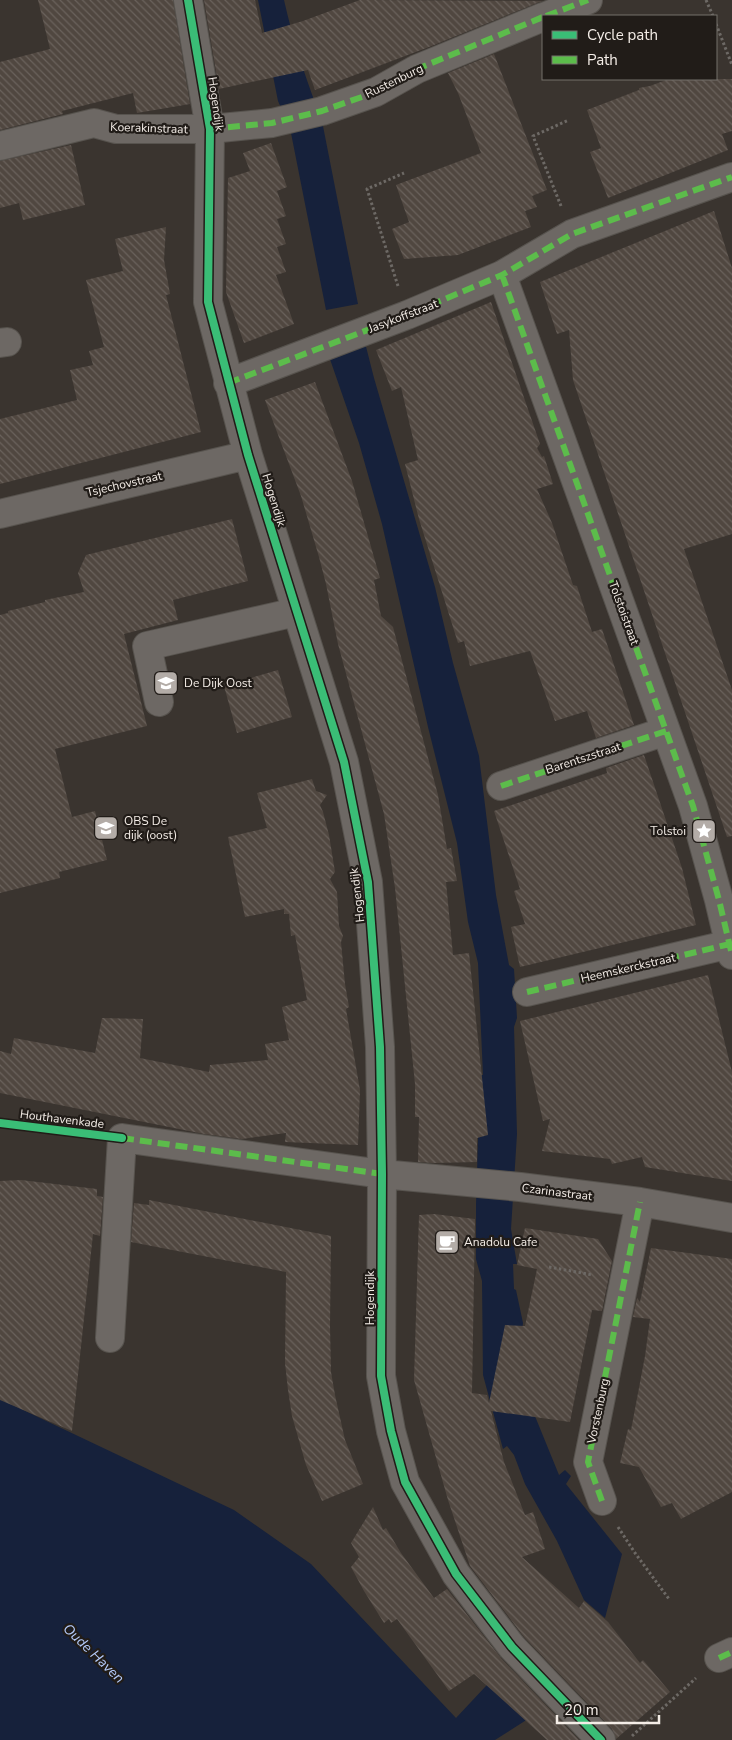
<svg xmlns="http://www.w3.org/2000/svg" width="732" height="1740" viewBox="0 0 732 1740" font-family="'Nunito Sans',sans-serif">
  <style>
    .water { fill: #16213b }
    .building { fill: url(#building-back-hatch) }
    .lines { fill: none; stroke-linecap: round; stroke-linejoin: round }
    .minor-casing { stroke: #57534e; stroke-width: 30 }
    .path { stroke: #6d6965; stroke-width: 3; stroke-dasharray: 2.5 2.5; stroke-linecap: butt }
    .minor { stroke: #6d6864; stroke-width: 28 }
    .quiet { stroke: #5cbc4b; stroke-width: 6; stroke-dasharray: 12 6; stroke-linecap: butt }
    .cycleway-casing { stroke: #211c18; stroke-width: 11 }
    .cycleway { stroke: #3abd76; stroke-width: 8 }
    .labels { text-anchor: middle; stroke-width: 4.5; stroke-linejoin: round; paint-order: stroke }
    .street-label { font-size: 12px; fill: #f4ede7; stroke: #211c18 }
    .poi-label { font-size: 12px; fill: #f4ede7; stroke: #211c18; text-anchor: start }
    .water-label { font-size: 14px; font-style: italic; fill: #b5ccfc; stroke: #211c18 }
  </style>
  <defs>
    <pattern id="building-back-hatch" width="6" height="6" patternUnits="userSpaceOnUse" patternTransform="scale(1.25)"><rect width="6" height="6" fill="#504740"/><path d="M-1 5l2 2M0 0l6 6M5-1l2 2" fill="none" stroke="#6a625c"/></pattern>
  </defs>
  <rect width="100%" height="100%" fill="#3a342f"/>
  <path class="water" d="M258,0H284C293,41 307,82 322,121L358,304L326,310L290,128L278,101Z
    M360,323L374,378L435,587L453,663L479,756L496,895L509,965L514,969L517,1018L514,1027L517,1134L511,1229L517,1264H513L514,1289L516,1290L523,1323L520,1345L528,1399L559,1475L565,1470L571,1476L566,1484L622,1554L605,1618L584,1600L557,1541L525,1484L514,1455L507,1446L503,1449L483,1375L482,1281L476,1259V1205L480,1075H483L478,963L468,922L457,843L428,727L382,524L359,443L323,339Z
    M0,1399L234,1510L311,1564L456,1718L500,1671L542,1710L495,1740H0Z"/>
  <path class="building" d="M38,0H173L190,104L137,113L133,93L62,111L63,114L0,130V62L50,49Z
    M204,0H255L262,33L303,21L360,0L542,1L429,47L315,90L308,70L219,89Z
    M494,54L547,190L532,196L537,207L525,211L531,227L458,255L404,259L392,229L409,222L396,185L481,153L458,93L448,73Z
    M669,79H732V131L722,134L728,150L608,198L590,152L601,148L587,110L639,90V88L650,86Z
    M271,143L287,187L277,191L286,216L277,219L286,244L277,247L286,272L276,275L294,324L244,343L226,292L228,178L250,171L243,153Z
    M71,145L85,205L23,220L19,203L0,208V161Z
    M714,211L732,268V534L684,549L732,690V836L727,837L573,380L569,330L557,334L540,282Z
    M166,227L164,260L170,294L166,295L201,432L0,484V419L77,400L70,370L93,365L89,351L104,347L86,280L123,271L115,239Z
    M491,302L540,444L537,448L542,457L544,456L553,484L537,489L552,523L573,585L577,586L592,632L602,629L634,725L596,738L587,711L555,721L530,651L470,666L464,641L458,643L419,519L405,464L418,460L401,387L392,391L376,350Z
    M315,382L352,481L380,578L374,580L381,616L393,627L438,795L447,849L451,848L457,881L446,882L453,955L469,953L488,1135L477,1138V1162L433,1163L418,1162L419,1117H415V1084L395,888L384,814L338,644L326,584L319,557L301,496L265,400Z
    M232,519L248,581L173,600L178,620L124,634L147,726L55,749L72,817L95,811L107,860L59,872L60,878L0,893V615L8,613V611L45,602V600L84,592L78,573L86,555Z
    M278,670L292,717L237,733L224,686Z
    M644,755L682,868L696,925L520,967L511,927L525,924L514,891L520,889L494,811L607,773L606,768Z
    M312,779L316,791L327,795L320,805L323,812L329,835L335,872L330,879L337,892L339,926L343,936L341,942L345,984L349,1007L346,1009L360,1090L358,1145L285,1142L286,1133L242,1139L204,1134L0,1093V1051L11,1054L14,1038L95,1053L102,1018L143,1019L140,1058L209,1072L210,1065L268,1060L265,1044L289,1040L282,1007L307,1000L295,935L291,936L289,914H284V909L245,917L228,837L267,828L257,793Z
    M708,975L732,1072V1181L645,1167L642,1157L612,1164L610,1159L542,1151L550,1119L543,1121L520,1021Z
    M21,1180L97,1189V1196L103,1197L100,1236L93,1234L72,1431L0,1400V1181Z
    M149,1200L331,1236L330,1326L331,1372L335,1395L345,1440L363,1484L322,1501L306,1465L292,1416L288,1390L285,1363L286,1272L131,1242L134,1203L149,1205Z
    M434,1214L475,1219L472,1393L487,1395L489,1403L505,1325L525,1326L537,1269L517,1265L525,1228L598,1239L612,1261L602,1311L592,1310L570,1422L491,1411L504,1462L525,1515L533,1512L545,1549L522,1557L579,1608L584,1601L608,1622L640,1663L643,1660L670,1692L616,1739L612,1729L524,1637L470,1566L448,1500L414,1380L419,1215Z
    M651,1248L732,1259V1492L681,1519L672,1503L661,1507L639,1467L620,1463L628,1429L631,1430L645,1356L650,1319L633,1317L637,1298L640,1302Z
    M373,1507L383,1530L386,1528L401,1553L434,1598L447,1589L501,1658L579,1740H547L474,1674L449,1691L397,1619L391,1623L389,1619L384,1623L364,1591L351,1567L359,1557L351,1543Z"/>
  <g class="lines">
    <defs>
      <path id="minor" d="M188,0L210,129L208,302L248,455L344,762L368,882L380,1047L382,1174L381,1376L391,1431L405,1482L456,1574L512,1647L601,1740
        M546,16L588,0
        M0,146L94,123L116,129H210L272,123L322,111L376,92L417,69L543,17
        M502,275L693,806L719,900L732,955
        M0,343L7,342
        M228,383L407,315L502,275L572,234L732,177
        M0,514L248,455
        M159,702L147,646L296,612
        M501,786L666,731
        M527,992L730,944
        M110,1338L122,1138L382,1174L520,1187L640,1202L732,1218
        M602,1501L588,1462L640,1202
        M719,1658L732,1652"/>
    </defs>
    <use href="#minor" class="minor-casing"/>
    <path class="path" d="M706,0L713,16
      M716,24L732,65
      M561,206L533,136L569,120
      M398,286L367,189L404,173
      M549,1267L593,1275
      M618,1527L635,1553L669,1599
      M632,1736L696,1678"/>
    <use href="#minor" class="minor"/>
    <path class="quiet" d="M546,16L588,0
      M210,129L272,123L322,111L376,92L417,69L543,17
      M502,275L693,806L719,900L732,955
      M228,383L407,315L502,275L572,234L732,177
      M501,786L666,731
      M527,992L730,944
      M122,1138L382,1174
      M602,1501L588,1462L640,1202
      M719,1658L732,1652"/>
    <defs>
      <path id="cycleway" d="M188,0L210,129L208,302L248,455L344,762L368,882L380,1047L382,1174L381,1376L391,1431L405,1482L456,1574L512,1647L601,1740
        M0,1123L122,1138"/>
    </defs>
    <use href="#cycleway" class="cycleway-casing"/>
    <use href="#cycleway" class="cycleway"/>
  </g>
  <defs>
    <symbol id="school-square" viewBox="-11 -11 22 22"><rect x="-9" y="-9" width="18" height="18" rx="4" fill="#b3aca7" stroke="#211c18"/><path d="M0-5L7-2L0 1L-7-2ZM-4 1L0 2.5L4 1V4Q0 6-4 4Z" fill="#fff"/></symbol>
    <symbol id="sight-square" viewBox="-11 -11 22 22"><rect x="-9" y="-9" width="18" height="18" rx="4" fill="#b3aca7" stroke="#211c18"/><path d="M0-6L1.8-2.2L6-1.7L2.9 1.2L3.7 5.4L0 3.3L-3.7 5.4L-2.9 1.2L-6-1.7L-1.8-2.2Z" fill="#fff"/></symbol>
    <symbol id="cafe-square" viewBox="-11 -11 22 22"><rect x="-9" y="-9" width="18" height="18" rx="4" fill="#b3aca7" stroke="#211c18"/><path d="M-5.5-4.5H6V0H3Q3 3.5 0 3.5H-2.5Q-5.5 3.5-5.5 0ZM3-3.2v2h1.7v-2ZM-6 4.5H4V6H-6Z" fill="#fff"/></symbol>
  </defs>
  <g fill-rule="evenodd">
    <use href="#school-square" x="152" y="669" width="28" height="28"/>
    <use href="#school-square" x="92" y="814" width="28" height="28"/>
    <use href="#sight-square" x="690" y="817" width="28" height="28"/>
    <use href="#cafe-square" x="433" y="1228" width="28" height="28"/>
  </g>
  <g class="labels">
    <g class="street-label">
      <text transform="translate(394 81) rotate(-26)" y="4">Rustenburg</text>
      <text transform="translate(216 104) rotate(82)" y="4">Hogendijk</text>
      <text transform="translate(149 128) rotate(2)" y="4">Koerakinstraat</text>
      <text transform="translate(403 316) rotate(-21)" y="4">Jasykoffstraat</text>
      <text transform="translate(124 484) rotate(-13)" y="4">Tsjechovstraat</text>
      <text transform="translate(274 500) rotate(73)" y="4">Hogendijk</text>
      <text transform="translate(624 613) rotate(70)" y="4">Tolstoistraat</text>
      <text transform="translate(583 758) rotate(-18)" y="4">Barentszstraat</text>
      <text transform="translate(357 895) rotate(-97)" y="4">Hogendijk</text>
      <text transform="translate(628 968) rotate(-13)" y="4">Heemskerckstraat</text>
      <text transform="translate(62 1119) rotate(7)" y="4">Houthavenkade</text>
      <text transform="translate(557 1192) rotate(7)" y="4">Czarinastraat</text>
      <text transform="translate(370 1298) rotate(-90)" y="4">Hogendijk</text>
      <text transform="translate(598 1411) rotate(-78)" y="4">Vorstenburg</text>
    </g>
    <g class="poi-label">
      <text x="184" y="687">De Dijk Oost</text>
      <text x="124" y="825">OBS De<tspan x="124" dy="14">dijk (oost)</tspan></text>
      <text x="686" y="835" text-anchor="end">Tolstoi</text>
      <text x="464" y="1246">Anadolu Cafe</text>
    </g>
    <g class="water-label">
      <text transform="translate(94 1653) rotate(44)" y="5">Oude Haven</text>
    </g>
  </g>
  <rect x="542" y="15" width="175" height="65" fill="#211c18" stroke="#75706b"/>
  <rect x="552" y="31" width="25" height="8" fill="#3abd76" stroke="#75706b"/>
  <text x="587" y="40" font-size="15" fill="#f4ede7">Cycle path</text>
  <rect x="552" y="56" width="25" height="8" fill="#5cbc4b" stroke="#75706b"/>
  <text x="587" y="65" font-size="15" fill="#f4ede7">Path</text>
  <path d="M557 1715v8h102v-8" fill="none" stroke="#f4ede7" stroke-width="2.5"/>
  <text x="564" y="1715" font-size="15" fill="#f4ede7" stroke="#211c18" stroke-width="4" paint-order="stroke">20 m</text>
</svg>
